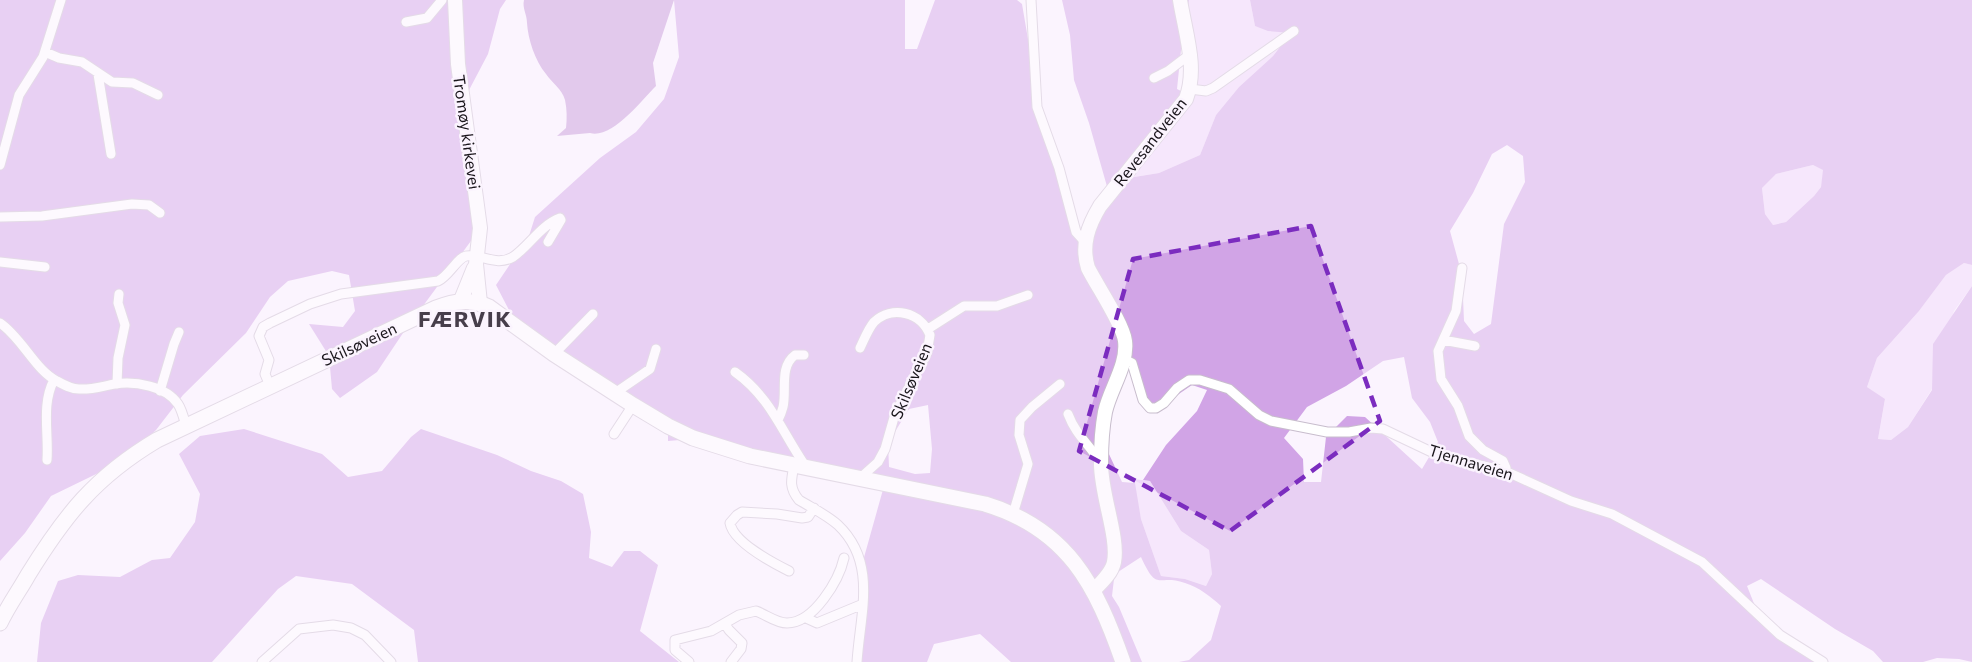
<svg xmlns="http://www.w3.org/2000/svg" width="1972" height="662" viewBox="0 0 1972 662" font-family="Commissioner,sans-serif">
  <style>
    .green { fill: #efd8fa }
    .forest { fill: #d1a4e6; fill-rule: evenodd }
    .water { fill: #c396d7 }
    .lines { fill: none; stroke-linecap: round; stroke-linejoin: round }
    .street-casing { stroke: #c8bdcd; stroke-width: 11 }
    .secondary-casing { stroke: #c8bdcd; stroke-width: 16 }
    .primary-casing { stroke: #c8bdcd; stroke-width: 17 }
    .street { stroke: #fff; stroke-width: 9 }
    .secondary { stroke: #fff; stroke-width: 14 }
    .primary { stroke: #fff; stroke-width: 15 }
    .marked { fill: none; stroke: #7b2cbf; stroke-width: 4.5; stroke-dasharray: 12 8; stroke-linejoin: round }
    .labels { text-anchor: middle; stroke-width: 5; stroke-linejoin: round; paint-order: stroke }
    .street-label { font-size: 16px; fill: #19151b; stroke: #fbf4fe }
    .district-label { font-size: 22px; font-weight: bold; letter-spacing: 1.5px; fill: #473e4b; stroke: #fbf4fe }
  </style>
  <rect width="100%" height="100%" fill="#fbf4fe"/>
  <path class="green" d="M1189,0H1250L1255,26L1291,33L1273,56L1239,87L1216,115L1200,155L1159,173L1121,179L1194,74L1188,9Z
    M1813,165L1824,170L1821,187L1814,196L1786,222L1773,225L1765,214L1762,188L1776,174Z
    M1964,263L1972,265V286L1954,311L1933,373L1932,389L1908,427L1891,440L1878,439L1885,400L1867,387L1877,358L1919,311L1946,275Z
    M1133,479L1150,481L1181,531L1209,550L1212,574L1206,586L1185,579L1161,576L1141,519Z"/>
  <path class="forest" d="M0,0H506L500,9L488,54L468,92L482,226L403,333L377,372L340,398L332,389L329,356L309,324L343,327L355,311L349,275L332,271L288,281L270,297L246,333L183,395L156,430L123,461L51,496L25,533L0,561Z
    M674,0H905V49H917L935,0H1017L1022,4L1037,92L1079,240L1108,190L1089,123L1074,80L1070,35L1062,0H1189L1188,9L1185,11L1177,89L1183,92L1122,179L1159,173L1200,155L1216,115L1239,87L1273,56L1291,33L1268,31L1255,26L1250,0H1972V265L1964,263L1946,275L1919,311L1877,358L1867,387L1885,399L1878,439L1891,440L1908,427L1932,390L1933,344L1972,286V662L1959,659L1937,658L1923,662H1883L1873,651L1835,629L1761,579L1747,586L1757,611L1821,662H1179L1189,660L1211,640L1221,606C1210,596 1200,588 1185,583C1157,573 1158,594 1141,557L1118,572L1114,579L1112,596L1119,607L1142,662H1011L980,634L934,644L927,662H856L863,561L884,486L692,439L668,441V433L542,343L510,312L496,285L529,236L535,217L600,158L636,132L664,99L679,57ZM1507,145L1523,156L1525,182L1504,224L1491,324L1474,334L1464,321L1462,275L1450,231L1473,193L1492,154ZM1813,165L1823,170L1821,187L1814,196L1786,222L1773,225L1765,214L1762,188L1776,174ZM1404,357L1412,398L1430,422L1438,442L1422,469L1365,417L1347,416L1326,437L1321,482H1304L1303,459L1284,438L1307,407L1346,386L1383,361ZM1127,364L1144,404L1154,411L1192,385L1207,390L1197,411L1166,445L1143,480L1150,481L1181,531L1209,550L1212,574L1206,586L1185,579L1161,576L1141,519L1135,483L1122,482L1108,452L1109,408ZM928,405L932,449L930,473L915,474L889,467L888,443L909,409Z
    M244,429L322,454L348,477L382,471L411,437L421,429L497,455L531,471L561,481L583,494L591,532L589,558L612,567L624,551H640L658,565L640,631L679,662H418L414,630L352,584L296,576L278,589L212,662H37L41,623L58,581L78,575L120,577L152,560L170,558L195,522L200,494L179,454L200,436Z"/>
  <path class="water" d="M524,0H674L653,63L656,86C641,101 612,139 590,133L557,136L566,128C567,119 567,109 565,100C562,89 552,83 546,74C535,61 528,39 527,23C527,14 522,8 524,0Z"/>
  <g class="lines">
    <defs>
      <path id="street" d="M1031,0L1037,107L1059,168L1076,232L1085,242
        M406,22L427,18L442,0
        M45,52L59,58L82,62L112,82L133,83L158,95
        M98,74L111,154
        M1154,78L1168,71L1189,55
        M1190,89L1206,91L1213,88L1294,31
        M0,165L19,95L43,57L61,0
        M0,217L42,216L132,204L149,205L160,213
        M0,262L45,267
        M1462,268L1456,311L1438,351L1441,379L1458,406L1469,436L1483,450L1503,461L1506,468L1505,471
        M0,323C22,338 36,371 57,381C64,385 71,389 79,389C91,390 103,386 115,384C135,381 166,386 178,404C182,410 184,419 186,426
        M928,329L964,306H997L1028,295
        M1443,340L1475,346
        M554,354L593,314
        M1124,359L1132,363L1143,400L1150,408H1156L1164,403L1177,388L1189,380H1200L1229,389L1259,415L1271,421L1327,432H1349L1371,428L1383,429L1440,456L1505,471L1571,501L1612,514L1702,562L1780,635L1823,662
        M735,372C770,397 781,430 804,464V468
        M117,384L118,358L125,325L118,303L119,294
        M270,386L265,374L269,360L259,336L263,327L270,323L310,304L341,294L438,281C449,276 457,258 466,256C480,253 496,267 513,257C529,246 541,225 560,218L561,220L548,242
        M160,391L174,344L179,332
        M615,393L650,369L656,349
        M1068,414C1076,435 1087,442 1098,459L1101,460
        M778,420C780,416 782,411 783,407C787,390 779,367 795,355H804
        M614,434L633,405
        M47,460C49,434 41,404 54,380
        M794,466C791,480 789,488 799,500C812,508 827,515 838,525C878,563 860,614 857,662
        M859,479L878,462L885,449L895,414L927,353L930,335C921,312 892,305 874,322C868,329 864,340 860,348
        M1013,514L1028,464L1019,435L1020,420L1032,407L1060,384
        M789,571C773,563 733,542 730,523L737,515L742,512L777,514L802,518L808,517L814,508
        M806,618L817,623L863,604
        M725,624L729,630L742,643L741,649L731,662
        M262,662L299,629L333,625L351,628L365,635L391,662
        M689,662L675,650V640L711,631L739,615L756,611C767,615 776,623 787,623C814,623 839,580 844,558"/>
      <path id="secondary" d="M455,0L458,64L480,228L476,264L480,303
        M461,300L474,268
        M1093,591C1101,583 1112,573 1114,562C1119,537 1100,492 1101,462C1101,445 1102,428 1105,412C1110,389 1128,365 1125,341C1123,324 1097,286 1088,268C1081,245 1088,226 1100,206L1186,99C1198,68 1185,32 1180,0"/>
      <path id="primary" d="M0,623C8,606 19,591 28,575C65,515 95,477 157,440L436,308C455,301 470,298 489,307L554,354L633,405L668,426L693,438L750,456L985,504C1068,529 1096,585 1123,662"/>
    </defs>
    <use href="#street" class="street-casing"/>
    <use href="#secondary" class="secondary-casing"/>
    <use href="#primary" class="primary-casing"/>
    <use href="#street" class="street"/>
    <use href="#secondary" class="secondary"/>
    <use href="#primary" class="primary"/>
  </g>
  <path d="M0 0H1972V662H0ZM1311,226L1380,421L1230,531L1079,451L1133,259Z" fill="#fbf4fe" fill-opacity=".55" fill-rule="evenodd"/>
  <path class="marked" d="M1311,226L1380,421L1230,531L1079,451L1133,259Z"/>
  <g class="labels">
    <g class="street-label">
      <text transform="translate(467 132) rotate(82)" y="6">Tromøy kirkevei</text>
      <text transform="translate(1150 142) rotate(-52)" y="6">Revesandveien</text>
      <text transform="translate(359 344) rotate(-25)" y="6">Skilsøveien</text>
      <text transform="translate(911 381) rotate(-67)" y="6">Skilsøveien</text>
      <text transform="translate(1471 462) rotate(17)" y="6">Tjennaveien</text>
    </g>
    <g class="district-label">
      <text x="465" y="327">FÆRVIK</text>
    </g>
  </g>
</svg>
